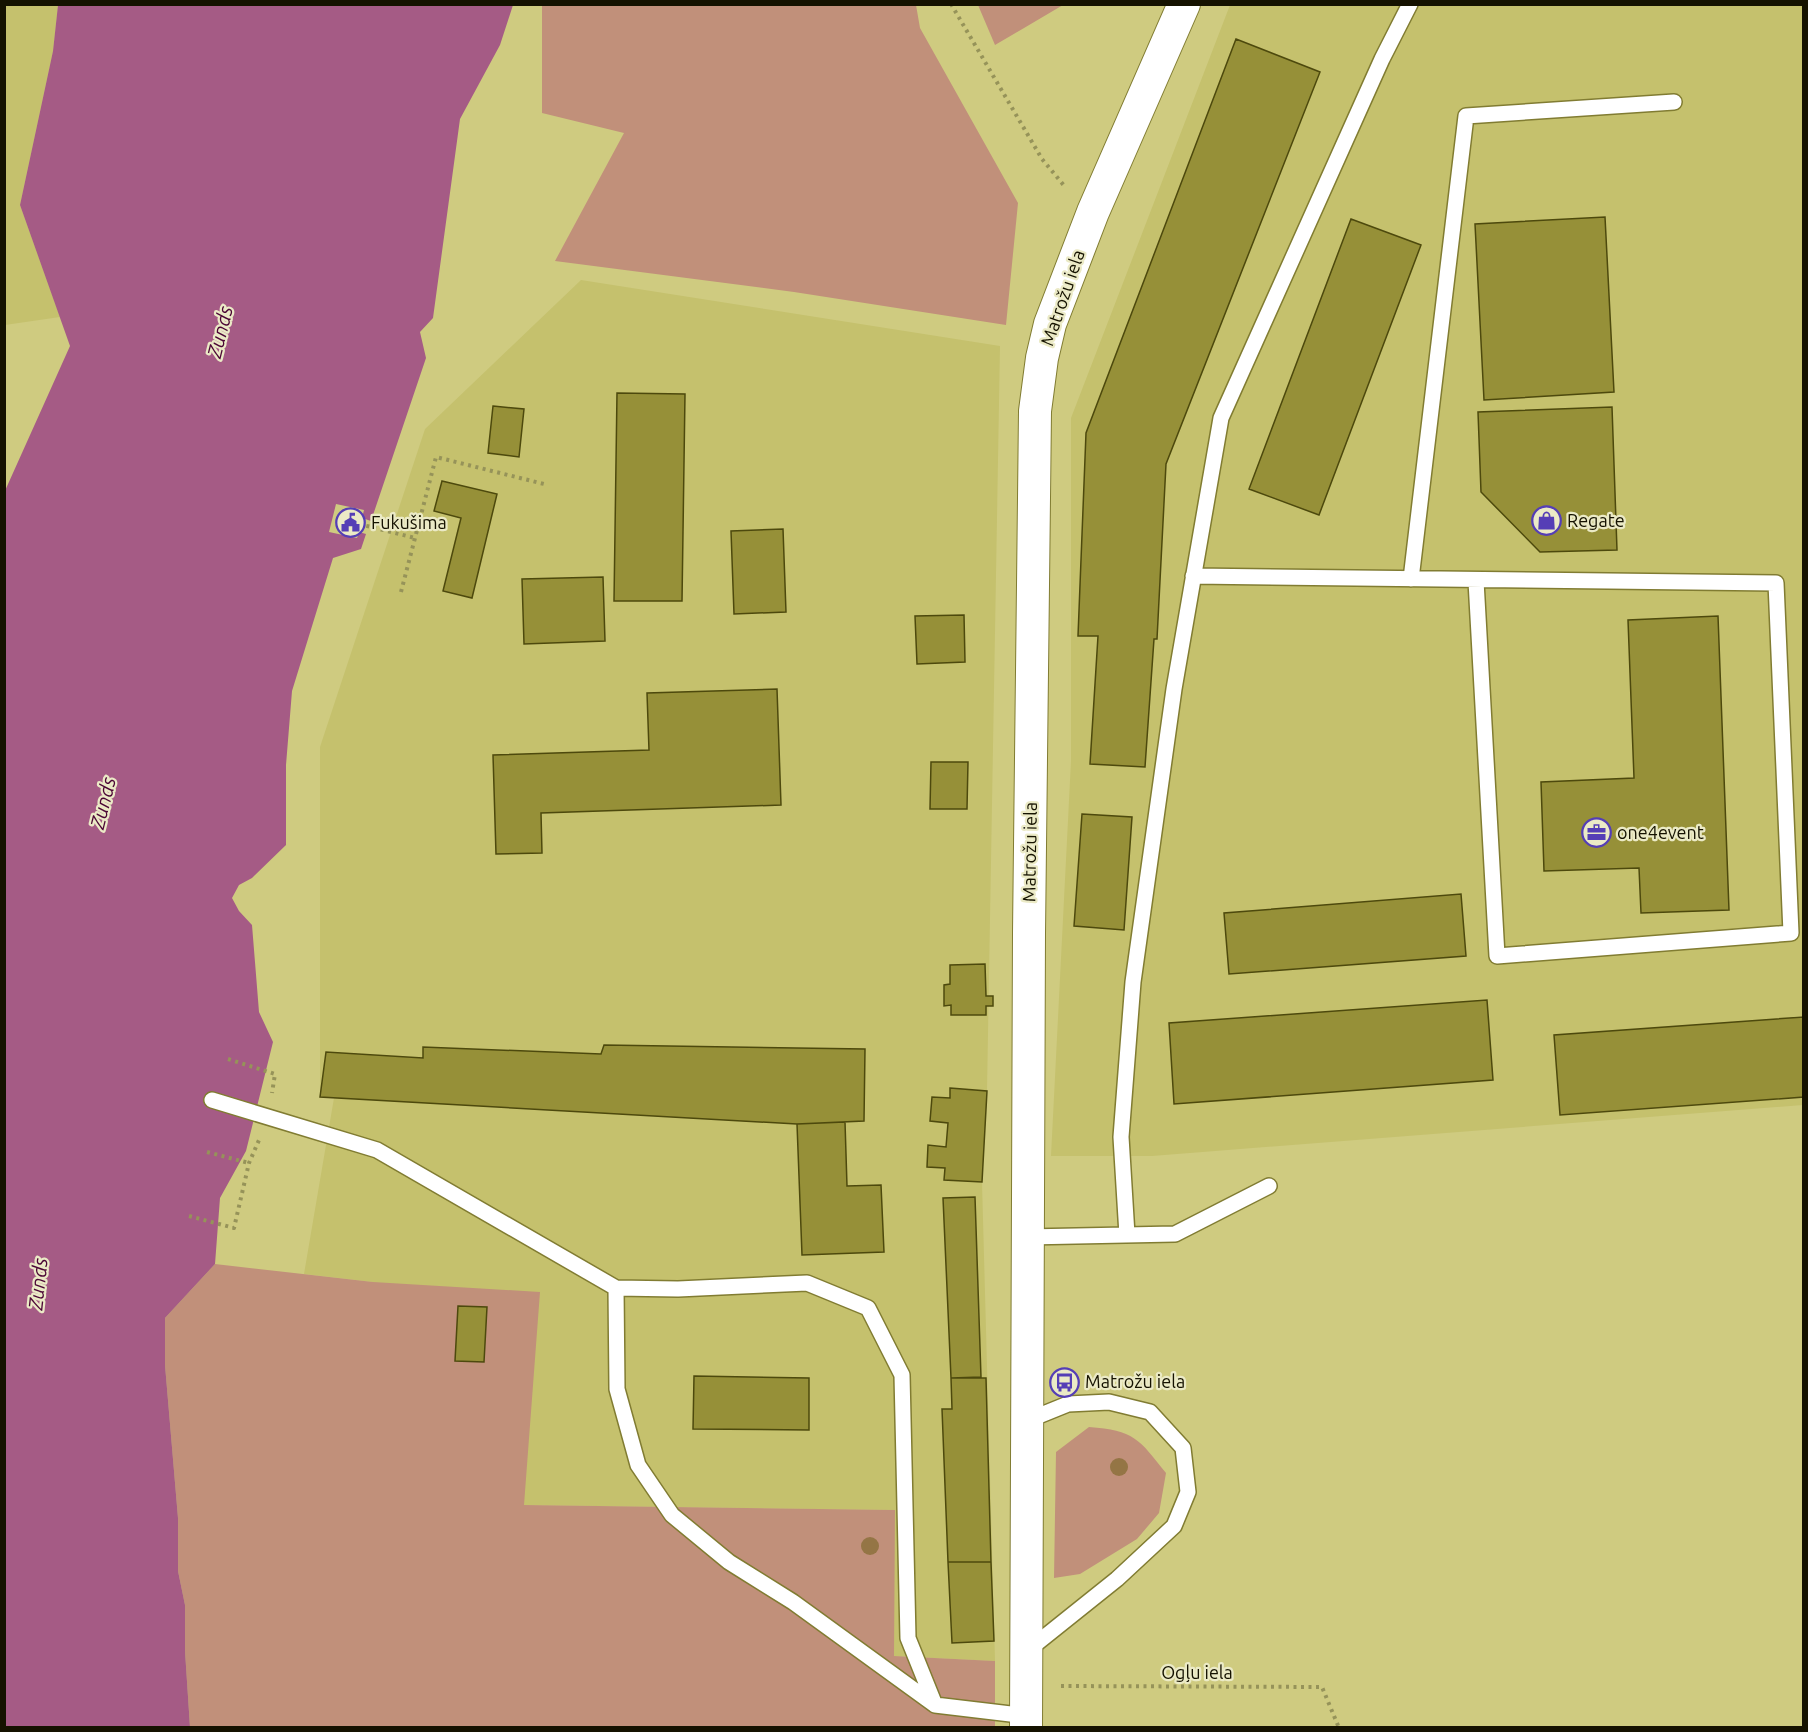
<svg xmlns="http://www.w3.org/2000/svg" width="1808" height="1732" viewBox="0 0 1808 1732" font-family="Ubuntu,sans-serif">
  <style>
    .built { fill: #c5c16d }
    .green { fill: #c1907a }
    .water { fill: #a55b85 }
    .building { fill: #969038; stroke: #4d490d; stroke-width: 1.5 }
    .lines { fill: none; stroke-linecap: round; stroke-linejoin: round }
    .service-casing { stroke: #817c32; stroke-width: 18 }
    .minor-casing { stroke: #817c32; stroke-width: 34 }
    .path { stroke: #969359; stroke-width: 4; stroke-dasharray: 3 4.5; stroke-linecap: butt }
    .service { stroke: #fff; stroke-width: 15 }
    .minor { stroke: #fff; stroke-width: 32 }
    .tree { fill: #947545 }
    .labels { text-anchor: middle; stroke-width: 4.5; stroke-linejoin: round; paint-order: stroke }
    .street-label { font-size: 18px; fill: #151200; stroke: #ebeac6 }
    .poi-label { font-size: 18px; fill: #151200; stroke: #ebeac6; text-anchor: start }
    .water-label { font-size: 20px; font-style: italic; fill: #4b0535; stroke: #ebeac6 }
  </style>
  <rect width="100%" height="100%" fill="#cfcb80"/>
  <path class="built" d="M4,5H58L53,51L20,205L60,317L5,325Z
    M1230,5H1803V1105L1152,1156H1051L1071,761V418Z
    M581,280L1000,346L987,1091L982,1182L995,1661L894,1656V1510L524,1505L373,1282L304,1274L334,1098L320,1097V747L425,429Z"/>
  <path class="green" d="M542,5H916L920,28L1018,203L1006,325L794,292L555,261L624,133L542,113Z
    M978,5H1063L995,45Z
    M215,1264L373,1282L540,1292L524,1505L895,1510L894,1656L995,1661V1727H190L185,1651V1605L178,1571V1518L165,1365V1318Z
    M1089,1427C1134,1430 1139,1439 1166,1473L1159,1513L1137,1539L1080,1574L1054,1578L1056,1452Z"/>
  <path class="water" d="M58,5H513L500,45L460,119L433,318L420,332L426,358L371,521L362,518L364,510L336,504L329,532L357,538L359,532L366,534L361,549L333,558L292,691L286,765V845L252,878L239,885L232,898L239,911L252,925L259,1012L273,1042L246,1151L220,1198L215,1264L165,1318V1365L178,1518V1571L185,1605V1651L190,1727L5,1728L4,493L70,346L20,205L53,51Z"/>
  <path class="building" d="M1236,39L1320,72L1166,464L1157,639H1154L1145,767L1090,764L1098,636H1078L1086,433Z
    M1605,217L1614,392L1484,400L1475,224Z
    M1351,219L1421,245L1319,515L1249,489Z
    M617,393L685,394L682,601H614Z
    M493,406L524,409L519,457L488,453Z
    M1612,407L1617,550L1540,552L1481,492L1478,412Z
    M442,481L497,494L472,598L443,591L461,518L434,511Z
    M783,529L786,612L734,614L731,531Z
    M603,577L605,641L524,644L522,579Z
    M964,615L965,662L917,664L915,616Z
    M1718,616L1729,910L1641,913L1639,868L1544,871L1541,782L1634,778L1628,620Z
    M777,689L781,805L541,813L542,853L496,854L493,755L649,750L647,693Z
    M931,762H968L967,809H930Z
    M1082,814L1132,817L1124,930L1074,926Z
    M1461,894L1466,956L1229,974L1224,913Z
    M985,964L986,996H993V1006H986V1015H951V1005L944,1006V985L950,984V965Z
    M1487,1000L1493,1080L1174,1104L1169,1023Z
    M1804,1017V1097L1560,1115L1554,1035Z
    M604,1045L865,1049L864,1121L797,1124L320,1097L326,1052L423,1058V1047L601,1054Z
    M950,1088L987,1091L982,1182L944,1180L945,1168L927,1167L928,1145L946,1147L948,1123L930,1121L932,1097L950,1098Z
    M845,1122L847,1186L881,1185L884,1252L802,1255L797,1124Z
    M975,1197L981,1377L951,1378L943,1198Z
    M458,1306L487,1307L484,1362L455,1361Z
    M694,1376L809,1378V1430L693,1429Z
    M951,1378H986L991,1562H948L942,1409H952Z
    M948,1562H991L994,1641L952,1643Z"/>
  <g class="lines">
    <defs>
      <path id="service" d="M1193,576L1776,583L1791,933L1497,956L1476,581
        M1411,579L1466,116L1674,102
        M212,1100L377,1150L616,1288
        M1127,1235L1121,1137L1133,982L1174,689L1221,418L1382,59L1410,4
        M1027,1237L1175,1234L1269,1186
        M1026,1421L1068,1404L1109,1402L1150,1412L1183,1448L1188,1492L1174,1526L1117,1579L1027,1651
        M935,1705L793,1602L729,1562L672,1515L638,1465L617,1389L616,1288L678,1289L807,1283L868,1308L902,1375L908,1638L935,1705L1027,1716"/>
      <path id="minor" d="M1026,1728L1029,933L1035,411L1042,358L1050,324L1093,212L1184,4"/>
    </defs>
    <use href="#service" class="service-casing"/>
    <use href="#minor" class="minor-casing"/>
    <path class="path" d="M951,4L1042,159L1066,188
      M359,524L415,538
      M401,592L436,457L544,484
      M228,1059L275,1074L272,1093
      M207,1152L249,1163
      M189,1216L234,1228L249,1163L259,1140
      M1061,1686L1322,1687L1339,1728"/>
    <use href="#service" class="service"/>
    <use href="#minor" class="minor"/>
  </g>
  <g class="tree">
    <circle cx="1119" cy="1467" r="9"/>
    <circle cx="870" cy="1546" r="9"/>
  </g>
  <defs>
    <symbol id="shop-ring" viewBox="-11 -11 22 22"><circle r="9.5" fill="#ebeac6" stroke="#553eb6" stroke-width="1.5"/><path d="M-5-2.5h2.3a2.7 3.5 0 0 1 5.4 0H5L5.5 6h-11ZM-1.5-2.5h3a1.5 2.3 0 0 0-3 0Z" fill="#553eb6"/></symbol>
    <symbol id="civic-ring" viewBox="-11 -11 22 22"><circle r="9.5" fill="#ebeac6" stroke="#553eb6" stroke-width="1.5"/><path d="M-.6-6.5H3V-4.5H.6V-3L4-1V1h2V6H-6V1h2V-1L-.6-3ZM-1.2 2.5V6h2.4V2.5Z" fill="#553eb6"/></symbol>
    <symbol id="office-ring" viewBox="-11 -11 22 22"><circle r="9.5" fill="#ebeac6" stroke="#553eb6" stroke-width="1.5"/><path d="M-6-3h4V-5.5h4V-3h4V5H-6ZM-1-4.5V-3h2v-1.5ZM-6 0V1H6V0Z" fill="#553eb6"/></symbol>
    <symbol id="bus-ring" viewBox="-11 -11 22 22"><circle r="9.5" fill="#ebeac6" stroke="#553eb6" stroke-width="1.5"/><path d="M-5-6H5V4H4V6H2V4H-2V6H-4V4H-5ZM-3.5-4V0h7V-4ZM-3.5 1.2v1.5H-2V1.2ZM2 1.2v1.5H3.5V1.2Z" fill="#553eb6"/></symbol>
  </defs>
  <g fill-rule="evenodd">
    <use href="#shop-ring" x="1530" y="504" width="33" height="33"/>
    <use href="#civic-ring" x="334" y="506" width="33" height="33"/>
    <use href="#office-ring" x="1580" y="816" width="33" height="33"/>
    <use href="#bus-ring" x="1048" y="1366" width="33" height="33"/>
  </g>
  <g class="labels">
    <g class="street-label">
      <text transform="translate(1063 298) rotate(-71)" y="6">Matrožu iela</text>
      <text transform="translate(1030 852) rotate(-89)" y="6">Matrožu iela</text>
      <text x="1197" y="1679">Ogļu iela</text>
    </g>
    <g class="poi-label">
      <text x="1567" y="527">Regate</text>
      <text x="371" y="529">Fukušima</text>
      <text x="1617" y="839">one4event</text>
      <text x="1085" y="1388">Matrožu iela</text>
    </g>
    <g class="water-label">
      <text transform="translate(220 332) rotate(-76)" y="7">Zunds</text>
      <text transform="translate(103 803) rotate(-76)" y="7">Zunds</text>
      <text transform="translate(38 1284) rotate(-84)" y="7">Zunds</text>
    </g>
  </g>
  <rect width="1808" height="1732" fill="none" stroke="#151200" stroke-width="12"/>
</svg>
